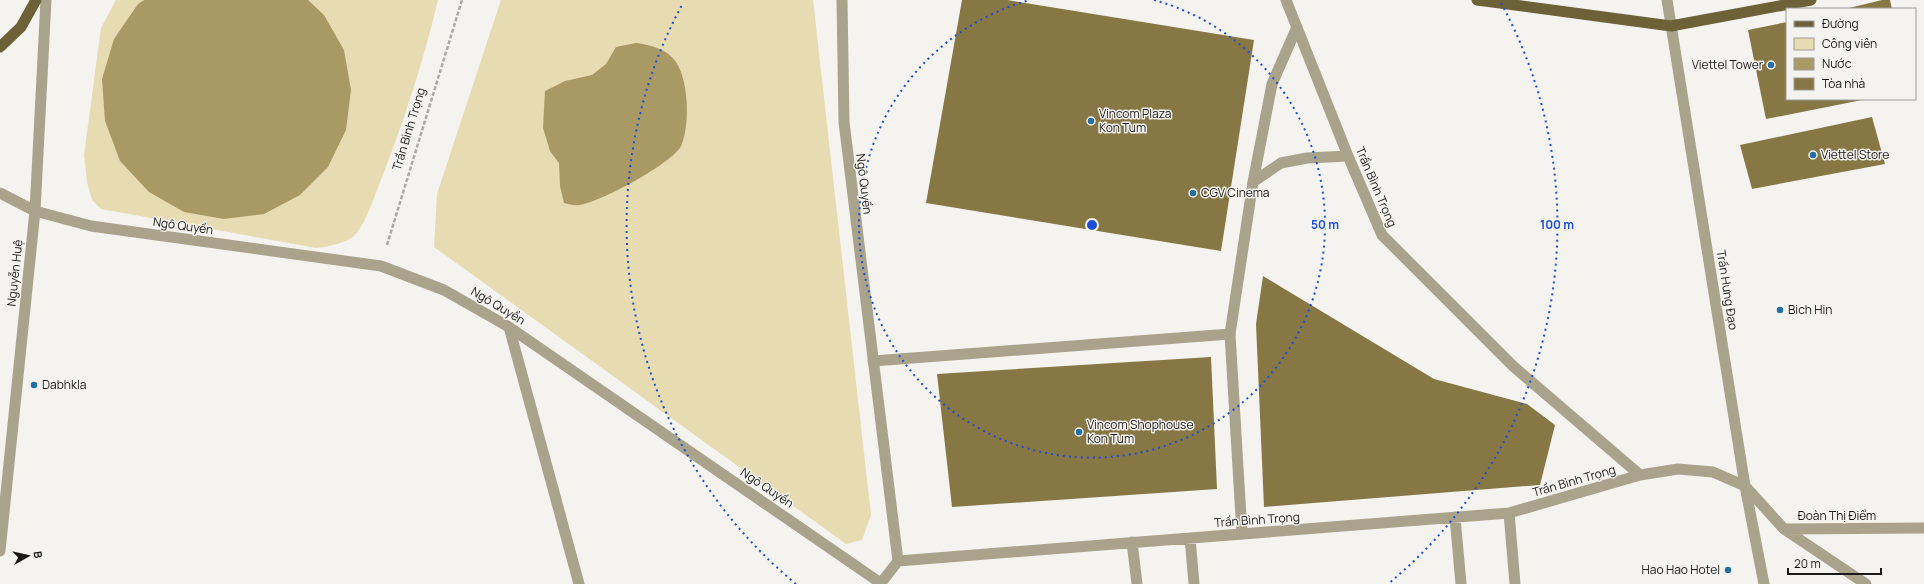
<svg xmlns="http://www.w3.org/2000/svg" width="1924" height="584" viewBox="0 0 1924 584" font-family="Manrope,sans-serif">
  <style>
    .green { fill: #e7dbb1 }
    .water { fill: #a99965 }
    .building { fill: #877744 }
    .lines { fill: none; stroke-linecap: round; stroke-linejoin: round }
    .path { stroke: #abaaa8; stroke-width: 2.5; stroke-dasharray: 4 2; stroke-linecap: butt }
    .service { stroke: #aaa38c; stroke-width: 11 }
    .minor { stroke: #aaa38c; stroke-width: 11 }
    .tertiary { stroke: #aaa38c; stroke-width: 11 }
    .primary { stroke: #6d6137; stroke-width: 11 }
    .ring { fill: none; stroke: #1d4ed8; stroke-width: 2; stroke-dasharray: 2 4 }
    .poi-dot { fill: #246fa2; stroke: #f4f3f0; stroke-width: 1.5 }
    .labels { text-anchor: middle; stroke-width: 3; stroke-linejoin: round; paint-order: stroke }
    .poi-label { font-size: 12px; fill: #191918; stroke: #f4f3f0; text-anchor: start }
    .street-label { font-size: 12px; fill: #191918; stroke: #f4f3f0 }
    .centre { fill: #1d4ed8; stroke: #f4f3f0; stroke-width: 2 }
    .ring-label { font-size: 12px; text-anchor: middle; font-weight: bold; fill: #1d4ed8; stroke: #f4f3f0; stroke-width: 3; stroke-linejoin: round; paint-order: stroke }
  </style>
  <rect width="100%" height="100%" fill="#f4f3f0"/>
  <path class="green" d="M116,0H438C423,63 403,124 379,185C374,198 364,227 354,236C346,243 327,247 316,248L101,209L92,200L87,182L84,155L101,28Z
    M501,0H813L871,515L862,540L846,544L434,247L437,194Z"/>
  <path class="water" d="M144,0H308L324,15L344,50L351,90L346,130L328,167L300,195L264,214L224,219L184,212L149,192L120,161L105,121L102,79L114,39L138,4Z
    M636,43C651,45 667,49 676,62C689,81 690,126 681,146C673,163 599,203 579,205C575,206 569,204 564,203L560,186L559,163L550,151L543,128L545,91L565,81L592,75L606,64L616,47Z"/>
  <path class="building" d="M962,0H1007L1254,40L1221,251L926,203Z
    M1882,0H1890L1892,9H1845Z
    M1787,22V99L1862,100L1766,119L1748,30Z
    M1872,117L1885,164L1752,189L1740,145Z
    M1263,276L1434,379L1527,404L1555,425L1540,485L1264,507L1256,324Z
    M1211,357L1217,489L952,507L937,374Z"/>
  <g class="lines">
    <path class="path" d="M387,245L462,0"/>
    <path class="service" d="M873,361L1230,334"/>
    <path class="minor" d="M842,0L844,122L898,561
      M1286,0L1348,156L1382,235L1513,366L1640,475
      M1253,182L1281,163L1307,158L1348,156
      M35,211L91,226L381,266L444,290L509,327L882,584
      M509,327L579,584
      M1509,513L1515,584
      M1455,517L1461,584
      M1784,529L1866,584
      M1242,534L1230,334L1253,182L1272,84L1297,27
      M1190,538L1194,584
      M1132,542L1137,584
      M881,583L898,561L1509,513L1640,475L1678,469L1713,472L1745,486L1784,529L1924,528"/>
    <path class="tertiary" d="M1667,0L1745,486L1764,584
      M0,193L35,211
      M0,551L35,211L46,0"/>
    <path class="primary" d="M1477,0L1671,26L1811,0
      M0,47L21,27L36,0"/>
  </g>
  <g class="ring">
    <path d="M1154 0A233 233 0 1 1 1030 0"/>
    <path d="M796 584A465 465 0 0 1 683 3M1501 3A465 465 0 0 1 1388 584"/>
  </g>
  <g class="poi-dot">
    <circle cx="1771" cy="65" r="4"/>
    <circle cx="1091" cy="121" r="4"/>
    <circle cx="1813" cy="155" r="4"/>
    <circle cx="1193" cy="193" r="4"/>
    <circle cx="1780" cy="310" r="4"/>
    <circle cx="34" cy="385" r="4"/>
    <circle cx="1079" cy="432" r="4"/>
    <circle cx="1728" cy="570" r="4"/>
  </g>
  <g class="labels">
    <g class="poi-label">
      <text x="1763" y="69" text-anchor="end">Viettel Tower</text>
      <text x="1099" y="118">Vincom Plaza<tspan x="1099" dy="14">Kon Tum</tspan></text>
      <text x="1821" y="159">Viettel Store</text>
      <text x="1201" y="197">CGV Cinema</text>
      <text x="1788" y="314">Bich Hin</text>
      <text x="42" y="389">Dabhkla</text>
      <text x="1087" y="429">Vincom Shophouse<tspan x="1087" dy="14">Kon Tum</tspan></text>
      <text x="1720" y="574" text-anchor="end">Hao Hao Hotel</text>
    </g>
    <g class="street-label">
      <text transform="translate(409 129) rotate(-73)" y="4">Trần Bình Trọng</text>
      <text transform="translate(864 184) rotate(83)" y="4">Ngô Quyền</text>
      <text transform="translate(1376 187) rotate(67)" y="4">Trần Bình Trọng</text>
      <text transform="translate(183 226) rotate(8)" y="4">Ngô Quyền</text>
      <text transform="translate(15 273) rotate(-84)" y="4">Nguyễn Huệ</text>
      <text transform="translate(1727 290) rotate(81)" y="4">Trần Hưng Đạo</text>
      <text transform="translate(498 306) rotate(31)" y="4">Ngô Quyền</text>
      <text transform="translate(1574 481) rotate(-16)" y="4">Trần Bình Trọng</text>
      <text transform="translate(767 488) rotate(34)" y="4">Ngô Quyền</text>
      <text x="1837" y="520">Đoàn Thị Điểm</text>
      <text transform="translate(1257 520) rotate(-4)" y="4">Trần Bình Trọng</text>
    </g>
  </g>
  <circle cx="1092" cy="225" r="6" class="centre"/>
  <g class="ring-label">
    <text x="1325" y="229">50 m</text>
    <text x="1557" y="229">100 m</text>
  </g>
  <rect x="1786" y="8" width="130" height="92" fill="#f4f3f0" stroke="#9c9c9a"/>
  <rect x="1794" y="21" width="20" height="6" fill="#6d6137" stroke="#9c9c9a"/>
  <text x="1822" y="28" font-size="12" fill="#191918">Đường</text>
  <rect x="1794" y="38" width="20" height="12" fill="#e7dbb1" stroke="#9c9c9a"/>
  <text x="1822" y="48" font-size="12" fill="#191918">Công viên</text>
  <rect x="1794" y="58" width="20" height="12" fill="#a99965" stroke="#9c9c9a"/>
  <text x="1822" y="68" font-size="12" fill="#191918">Nước</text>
  <rect x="1794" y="78" width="20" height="12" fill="#877744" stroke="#9c9c9a"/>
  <text x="1822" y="88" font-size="12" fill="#191918">Tòa nhà</text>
  <g transform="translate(28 556) rotate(82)" stroke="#f4f3f0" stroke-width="3" paint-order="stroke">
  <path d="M0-3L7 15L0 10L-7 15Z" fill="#191918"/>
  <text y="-6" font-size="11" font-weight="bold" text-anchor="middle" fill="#191918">B</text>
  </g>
  <path d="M1788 568v6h93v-6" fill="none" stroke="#191918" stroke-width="2"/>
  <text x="1794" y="568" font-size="12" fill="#191918" stroke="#f4f3f0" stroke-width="3" paint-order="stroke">20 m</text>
</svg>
